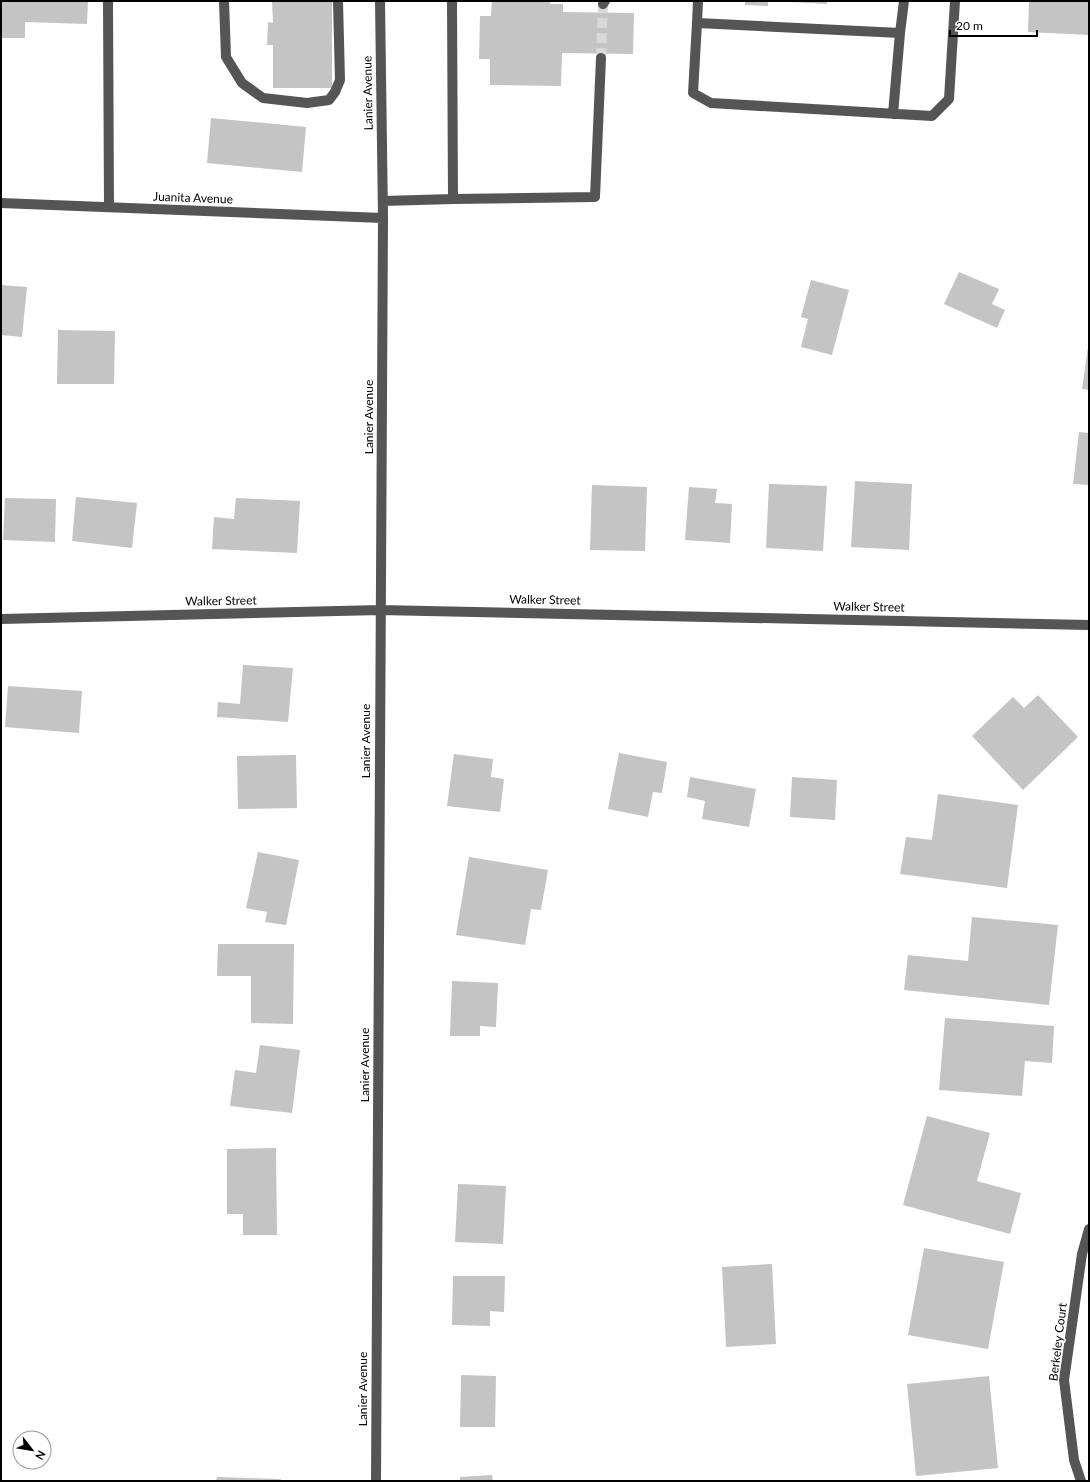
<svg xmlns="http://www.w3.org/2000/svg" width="1090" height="1482" viewBox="0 0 1090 1482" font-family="Lato,sans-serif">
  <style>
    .building { fill: #c4c4c4 }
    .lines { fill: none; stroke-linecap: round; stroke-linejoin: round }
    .minor-tunnel { stroke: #d9d9d9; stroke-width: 10; stroke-dasharray: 10 5; stroke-linecap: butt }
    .minor { stroke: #555; stroke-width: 10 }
    .labels { text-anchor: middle; stroke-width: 3; stroke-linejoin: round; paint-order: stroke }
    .street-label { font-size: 12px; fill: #000; stroke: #fff }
  </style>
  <rect width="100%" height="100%" fill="#fff"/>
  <path class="building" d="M1,1H88L87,24L25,22V38H1Z
    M272,1H332V88H273V45H267L268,22L273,23Z
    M492,1H550V4H563V12L634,13L633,54L562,53L561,86L490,85V59H479L480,16H491Z
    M745,1H768V6L745,5Z
    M791,1H827V4L791,2Z
    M1029,1H1089V35L1028,32Z
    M211,118L306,127L302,172L207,163Z
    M959,272L999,289L992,304L1005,310L997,328L944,304Z
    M811,280L849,290L832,355L801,347L808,319L801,317Z
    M1,285L27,287L22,337L1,335Z
    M58,330L115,331L114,384H57Z
    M1088,347H1089V390L1082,389Z
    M1079,432L1089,433V485L1073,484Z
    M855,481L912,484L909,550L851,547Z
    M769,484L827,486L823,551L766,548Z
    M592,485L647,487L645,551L590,550Z
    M689,487L717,489L715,503L732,504L730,543L685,540Z
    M76,497L137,503L132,548L72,541Z
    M5,498L56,499L55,542L3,540Z
    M236,498L300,501L297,553L212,549L214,517L234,519Z
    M243,665L293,668L288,722L217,717L218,702L240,704Z
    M8,686L82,691L79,733L5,727Z
    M1038,695L1078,737L1023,790L972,736L1013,697L1024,708Z
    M619,753L667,762L662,793L653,792L648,817L608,809Z
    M454,754L493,759L491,777L504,779L500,812L447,806Z
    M296,755L297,808L238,809L237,756Z
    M690,777L756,789L749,827L702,819L705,801L687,797Z
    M792,777L837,780L835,820L790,817Z
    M938,794L1018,805L1007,888L900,874L906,837L932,840Z
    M258,852L299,860L286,925L265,922L267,912L246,908Z
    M469,857L548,870L541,910L531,909L525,945L456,935Z
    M972,917L1058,925L1049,1005L904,990L908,955L968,961Z
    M218,944H294L293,1024L251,1023V976H217Z
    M452,981L498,983L496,1027L480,1026V1036H450Z
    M945,1018L1054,1026L1052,1063L1025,1061L1022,1096L939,1090Z
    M260,1045L300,1050L292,1113L230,1106L235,1070L256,1073Z
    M927,1116L990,1133L977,1181L1021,1193L1010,1234L903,1205Z
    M276,1148L277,1235H243V1214H227V1149Z
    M458,1184L506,1186L503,1244L455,1242Z
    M924,1248L1004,1262L988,1349L908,1335Z
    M772,1264L776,1344L726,1347L722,1267Z
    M453,1276H505L504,1312L490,1311V1326L452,1325Z
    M461,1375L496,1376L495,1427H460Z
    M989,1376L998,1468L916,1476L907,1384Z
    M492,1475L493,1481H460V1477Z
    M217,1477L281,1479V1481H216Z"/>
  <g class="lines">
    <path class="minor-tunnel" d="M601,58L603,4"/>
    <path class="minor" d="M108,1L109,207
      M224,1L226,57L242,83L263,98L307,103L329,100L335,92L340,80L338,1
      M452,1L453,199
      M603,4L605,1
      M697,23L698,1
      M900,33L904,1
      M893,114L900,33L697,23L693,93L711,103L932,116L949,99L955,1
      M383,201L453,199L595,197L601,58
      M1,203L383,218
      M1,619L380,610L1089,625
      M376,1481L383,218L380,1
      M1081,1481L1074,1460L1064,1380L1082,1254L1089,1229"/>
  </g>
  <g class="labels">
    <g class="street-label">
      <text transform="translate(368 93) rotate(-91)" y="4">Lanier Avenue</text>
      <text transform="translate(193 198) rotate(2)" y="4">Juanita Avenue</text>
      <text transform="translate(369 417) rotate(-90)" y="4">Lanier Avenue</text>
      <text transform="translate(545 600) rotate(1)" y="4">Walker Street</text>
      <text transform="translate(221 601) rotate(-1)" y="4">Walker Street</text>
      <text transform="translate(869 607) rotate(1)" y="4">Walker Street</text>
      <text transform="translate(366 741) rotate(-90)" y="4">Lanier Avenue</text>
      <text transform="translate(365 1065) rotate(-90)" y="4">Lanier Avenue</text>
      <text transform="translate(1058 1342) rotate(-83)" y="4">Berkeley Court</text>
      <text transform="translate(363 1389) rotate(-90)" y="4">Lanier Avenue</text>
    </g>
  </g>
  <rect width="1090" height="1482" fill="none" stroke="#000000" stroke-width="4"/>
  <g transform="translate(32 1450) rotate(121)"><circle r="19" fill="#ffffff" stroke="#999999"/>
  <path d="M0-3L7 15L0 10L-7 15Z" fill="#000000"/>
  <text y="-6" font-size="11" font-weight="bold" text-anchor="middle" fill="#000000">N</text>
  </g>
  <path d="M950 30v6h87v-6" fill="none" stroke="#000000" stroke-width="2"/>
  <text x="956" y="30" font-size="12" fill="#000000" stroke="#ffffff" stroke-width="3" paint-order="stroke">20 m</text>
</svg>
